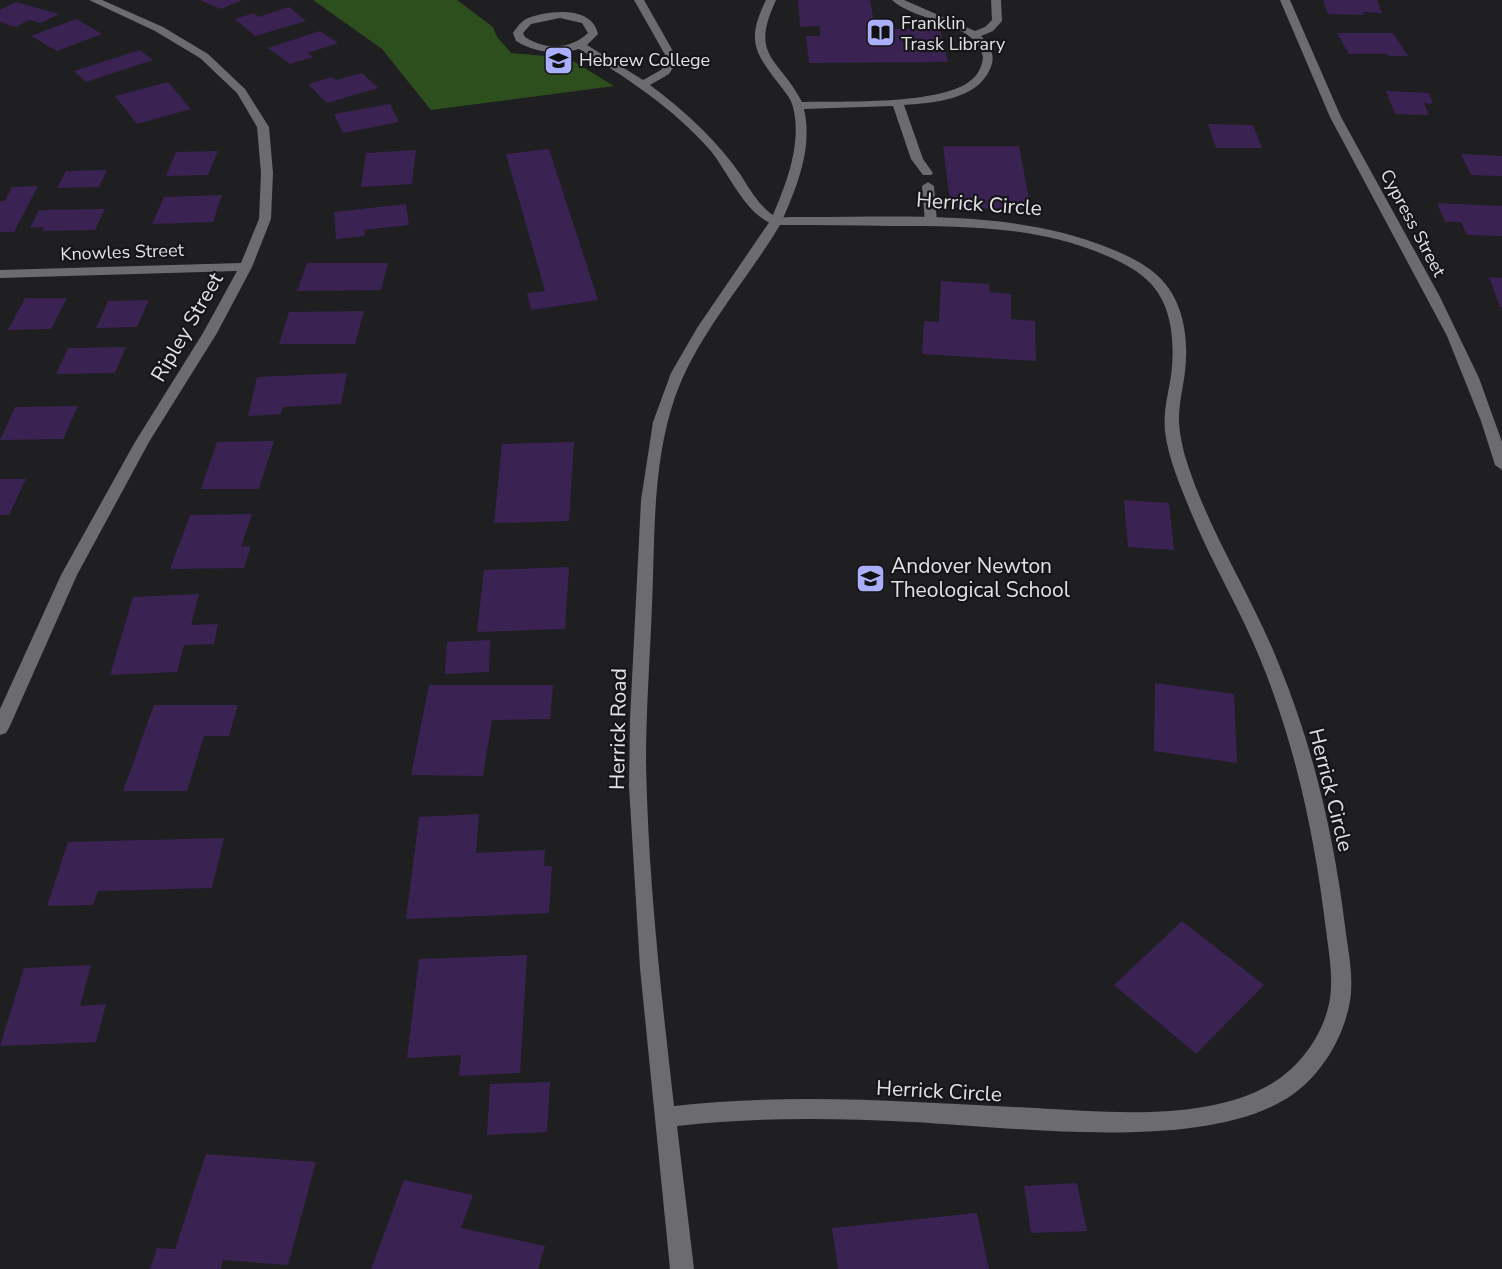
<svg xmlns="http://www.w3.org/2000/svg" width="1502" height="1269" viewBox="0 0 1502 1269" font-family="'Nunito Sans',sans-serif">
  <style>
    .forest { fill: #2d4f1e }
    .building { fill: #3a2353 }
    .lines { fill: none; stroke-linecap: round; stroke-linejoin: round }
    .service { fill: #6c6b6f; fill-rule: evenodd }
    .minor { fill: #6c6b6f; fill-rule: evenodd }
    .labels { text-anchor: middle; stroke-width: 4.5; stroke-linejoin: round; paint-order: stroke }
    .far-poi-label { font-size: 18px; fill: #e2e1e4; stroke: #161517; text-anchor: start }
    .far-street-label { font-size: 18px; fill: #e2e1e4; stroke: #161517 }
    .street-label { font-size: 21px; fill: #e2e1e4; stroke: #161517 }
    .poi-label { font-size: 21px; fill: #e2e1e4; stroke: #161517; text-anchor: start }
  </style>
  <rect width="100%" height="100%" fill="#1f1e21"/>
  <path class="forest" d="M313,0H457L493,27L497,37L511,53L568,58L614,86L431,110L382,49Z"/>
  <path class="building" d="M200,0H242L221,9Z
    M798,0H870L875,29H940L948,62L809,63L806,36H820V26L800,27Z
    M1323,0H1377L1382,13L1363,12L1364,15L1328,14Z
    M16,2L59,14L41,23L29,20L16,27L0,22V10Z
    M289,7L306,21L255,36L235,19L254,13L258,17Z
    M76,19L102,34L57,51L31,36Z
    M320,31L338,43L308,53L313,57L290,64L268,48Z
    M1337,33H1393L1408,56H1389L1387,54H1349Z
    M140,50L153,60L86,82L74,71Z
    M362,73L378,88L327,103L308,84L332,77L336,80Z
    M168,82L191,109L137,124L115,96Z
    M1386,91L1429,93L1433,104L1424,103L1429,115L1395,114Z
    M390,104L399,122L343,133L334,114Z
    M1208,124L1253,125L1262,148H1216Z
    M943,146H1019L1031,209L951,208Z
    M549,149L598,300L531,310L527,293L545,291L506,154Z
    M416,150L412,184L361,187L366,153Z
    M218,151L208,175L166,176L176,152Z
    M1461,154L1502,156V176L1471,175Z
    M107,170L99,187L57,188L66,171Z
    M38,186L14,232H0V201H5L12,187Z
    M222,195L213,222L152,224L164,197Z
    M1437,203L1502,206V236L1467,235L1461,222H1445Z
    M406,204L409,225L364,230L365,236L336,239L334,212Z
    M105,209L95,230L42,231L44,227L30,228L39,210Z
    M307,263H388L381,290L297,291Z
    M1489,277L1502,278V307H1500Z
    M941,281L989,284L990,292L1011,294V319L1035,321L1036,361L922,354L924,321L939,322Z
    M25,298H67L51,329L8,330Z
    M149,300L137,327L96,328L108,301Z
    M364,311L355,344H279L289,312Z
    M126,347L115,373L56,374L68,348Z
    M347,373L341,404L283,407L281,414L248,416L257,377Z
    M78,406L63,439L0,440L15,407Z
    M274,441L259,489H201L217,442Z
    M574,442L569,521L494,523L502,444Z
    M0,479H26L9,515H0Z
    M1124,500L1169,503L1174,550L1128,547Z
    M252,514L241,547L251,546L244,568L170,569L190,515Z
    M569,567L565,629L477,632L484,570Z
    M199,594L191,625L218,624L214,644L184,645L177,672L110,675L133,597Z
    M490,640L489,672L445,674L447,642Z
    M1155,683L1234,694L1237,763L1154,751Z
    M429,685H553L550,719L492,720L483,776L411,775Z
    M154,705H238L229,736H204L187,791H123Z
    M479,814L476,853L545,850L544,866H552L549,913L406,919L419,817Z
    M224,838L212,888L98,891L93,905L47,906L68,842Z
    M1182,921L1264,985L1196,1054L1114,985Z
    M527,955L520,1073L459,1076L461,1055L407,1058L419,959Z
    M91,965L80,1006L106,1004L96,1042L0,1046L24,968Z
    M550,1082L547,1132L487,1135L490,1084Z
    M206,1154L316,1162L288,1265L223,1260L221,1269H150L157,1248L175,1249Z
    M404,1180L473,1195L461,1228L545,1246L538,1269H371Z
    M1077,1183L1087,1231L1031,1233L1024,1186Z
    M977,1213L989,1269H838L832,1228Z"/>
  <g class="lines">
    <path class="service" d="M634,0H644L678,60L669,74L650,85C681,108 709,133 732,163C746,180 754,202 773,215C787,182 802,143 793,107C791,98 784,91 779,84C753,51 747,39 766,0H776C749,58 779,57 802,102C842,101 940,105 970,81C978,75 982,67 983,57C976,21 915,22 892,0H904L975,31L985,27L992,20L991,0H1001L1002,21L993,31L981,36C991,46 996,56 990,69C977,100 932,103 904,105L923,159L933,173L931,175H923L911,159L893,106L804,109C813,148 797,186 782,221L776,225C746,217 729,173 710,150C673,108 626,77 579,49C557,55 536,53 516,41L513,33C516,28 521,22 526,19C547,10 592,5 598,34L587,45L643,80L661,70L668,60ZM560,18L582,23L588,33C570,50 545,50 525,37L523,33L531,24Z
      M928,182L934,186L937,222L931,226L925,222L922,186Z"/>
    <path class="minor" d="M89,0H102L163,27L208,54L245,89L269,127L273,173L271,219L252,267L217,333L149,442L77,575L9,728L6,733L0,735V709L61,575L135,442L203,333L237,271L0,278V270L241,263L259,219L261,173L257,127L237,93L200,58L155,31Z
      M1280,0H1290L1341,117L1439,295L1479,378L1502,442V470L1495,465L1481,421L1447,336L1330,117Z
      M792,217C897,218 1010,208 1109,248C1126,255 1144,263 1158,276C1184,300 1189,339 1185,372C1183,388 1179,403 1179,419C1179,431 1182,444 1185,456C1207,529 1250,592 1278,662C1313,746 1334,836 1345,926C1348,950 1354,976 1350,1001C1344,1037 1322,1074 1292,1095C1207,1154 1013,1127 912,1122C833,1118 755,1117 677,1126L694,1269H670L640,968L629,786L630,719L641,500L653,422L671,373L697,328L772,218ZM780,225C817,225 854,225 891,226C962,226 1033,226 1100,253C1117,260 1135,268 1148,281C1173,304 1175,345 1171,376C1168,395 1163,412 1165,431C1168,458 1180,485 1190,510C1211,562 1240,609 1261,661C1296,747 1315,838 1326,930C1329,954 1334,980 1329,1004C1322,1036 1300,1067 1271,1084C1207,1122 1107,1112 1035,1108C995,1106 955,1104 915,1102C834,1098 754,1097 674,1106C661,992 648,877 646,762C646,710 650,658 652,606C655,537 652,464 675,397C698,333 746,282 780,225Z"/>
  </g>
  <defs>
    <symbol id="library-square" viewBox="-11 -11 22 22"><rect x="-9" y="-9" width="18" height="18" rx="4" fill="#abaffb" stroke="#161517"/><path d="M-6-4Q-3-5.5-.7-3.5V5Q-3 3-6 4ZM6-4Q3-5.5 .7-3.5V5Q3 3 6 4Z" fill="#111"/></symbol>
    <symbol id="university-square" viewBox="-11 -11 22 22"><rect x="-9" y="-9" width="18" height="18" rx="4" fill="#abaffb" stroke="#161517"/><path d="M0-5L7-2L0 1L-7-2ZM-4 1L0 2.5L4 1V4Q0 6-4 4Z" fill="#111"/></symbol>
    <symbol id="school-square" viewBox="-11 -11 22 22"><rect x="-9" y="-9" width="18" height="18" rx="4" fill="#abaffb" stroke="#161517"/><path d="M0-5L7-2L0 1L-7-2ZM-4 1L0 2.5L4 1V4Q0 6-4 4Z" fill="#111"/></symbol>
  </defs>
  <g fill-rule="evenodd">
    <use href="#library-square" x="864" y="16" width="33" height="33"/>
    <use href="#university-square" x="542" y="44" width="33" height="33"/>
    <use href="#school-square" x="854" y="562" width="33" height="33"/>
  </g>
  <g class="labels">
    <g class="far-poi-label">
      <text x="901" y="29">Franklin<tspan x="901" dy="21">Trask Library</tspan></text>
      <text x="579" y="66">Hebrew College</text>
    </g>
    <g class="far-street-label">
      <text transform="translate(1413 223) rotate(62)" y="6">Cypress Street</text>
      <text transform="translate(122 252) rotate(-2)" y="6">Knowles Street</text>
    </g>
    <g class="street-label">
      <text transform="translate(979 204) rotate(4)" y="7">Herrick Circle</text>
      <text transform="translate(187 327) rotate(-60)" y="7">Ripley Street</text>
      <text transform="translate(618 729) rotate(-89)" y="7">Herrick Road</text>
      <text transform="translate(1331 790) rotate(76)" y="7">Herrick Circle</text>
      <text transform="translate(939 1091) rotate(3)" y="7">Herrick Circle</text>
    </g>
    <g class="poi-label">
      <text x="891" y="573">Andover Newton<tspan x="891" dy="24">Theological School</tspan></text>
    </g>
  </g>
</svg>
